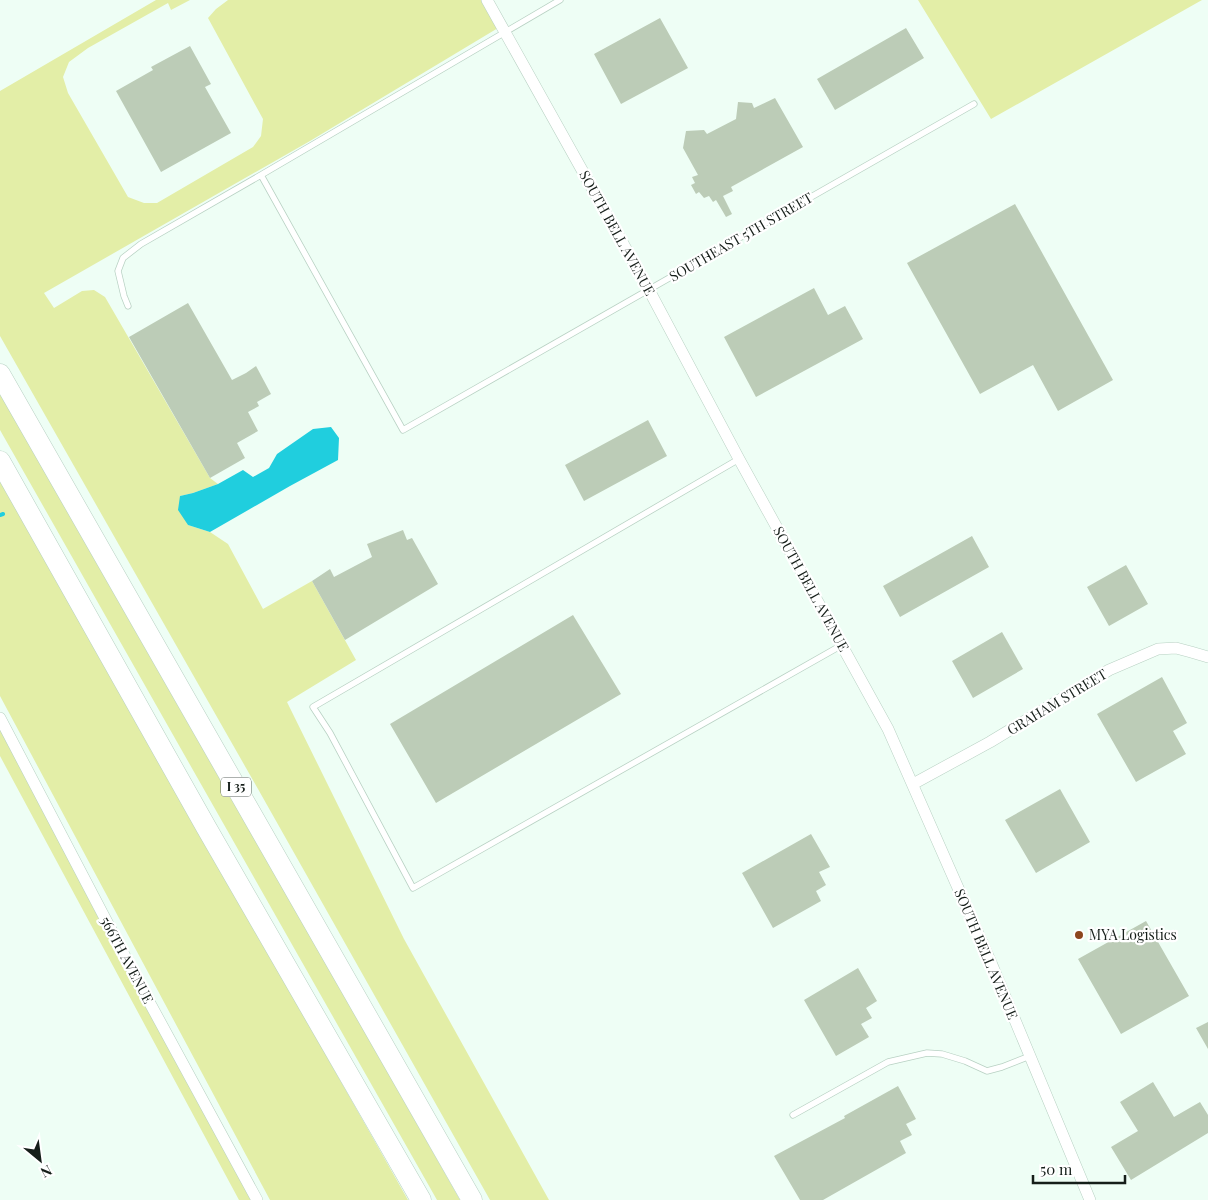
<svg xmlns="http://www.w3.org/2000/svg" width="1208" height="1200" viewBox="0 0 1208 1200" font-family="'Playfair Display',serif">
  <style>
    .green { fill: #e3eea7 }
    .water { fill: #20cede }
    .lines { fill: none; stroke-linecap: round; stroke-linejoin: round }
    .stream { stroke: #20cede; stroke-width: 4 }
    .building { fill: #bcccb7 }
    .lane-casing { stroke: #b8d1c3; stroke-width: 7 }
    .street-casing { stroke: #b8d1c3; stroke-width: 12 }
    .highway-casing { stroke: #b8d1c3; stroke-width: 21 }
    .lane { stroke: #fff; stroke-width: 5.5 }
    .street { stroke: #fff; stroke-width: 11 }
    .highway { stroke: #fff; stroke-width: 20 }
    .poi-dot { fill: #8c461e; stroke: #fff; stroke-width: 2 }
    .labels { text-anchor: middle; stroke-width: 4.5; stroke-linejoin: round; paint-order: stroke }
    .shield { fill: #fff; stroke: #5b625e; stroke-width: 1 }
    .shield-label { font-size: 12px; font-weight: bold; fill: #151e19 }
    .street-label { font-size: 14px; fill: #151e19; stroke: #fff }
    .poi-label { font-size: 14px; fill: #151e19; stroke: #fff; text-anchor: start }
  </style>
  <rect width="100%" height="100%" fill="#eefef5"/>
  <path class="green" d="M156,0H190L171,10L168,3L88,48L69,62L63,77L68,93L128,197L144,203H157L253,147L261,136L263,119L208,18L216,9L228,0H482L498,28L310,141L44,293L54,308L82,291L94,290L105,297L210,478L218,484L193,493L180,496L188,525L210,532L228,544L263,609L312,581L356,660L287,702L404,939L549,1200H490L258,789L0,336V91Z
    M918,0H1202L991,119Z
    M0,386L460,1200H437L0,430Z
    M0,480L408,1200H270L0,696Z
    M0,729L253,1200H239L0,756Z"/>
  <path class="water" d="M331,427L339,438L338,460L290,486L210,532L188,525L178,510L180,496L193,493L218,484L243,470L253,477L269,468L277,454L313,429Z"/>
  <g class="lines">
    <path class="stream" d="M0,515L3,514"/>
  </g>
  <path class="building" d="M660,18L688,68L621,104L594,54Z
    M906,28L924,58L835,110L817,79Z
    M190,46L211,84L205,87L231,133L161,172L116,91L153,70L151,67Z
    M775,98L803,147L731,187L733,191L723,196L732,214L726,217L716,200L713,202L709,196L704,198L699,192L696,194L691,185L695,183L692,177L698,175L683,148L686,131L704,130L707,134L736,119L738,102L752,103L754,108Z
    M1015,204L1113,380L1058,411L1033,365L980,394L907,263Z
    M814,288L828,315L845,306L863,339L756,397L724,337Z
    M188,303L232,380L246,373L256,366L271,394L257,402L259,406L248,412L258,431L237,443L245,458L210,478L129,337Z
    M648,420L667,456L584,501L565,465Z
    M403,530L407,540L412,538L438,584L345,640L312,581L330,569L334,577L372,557L367,544Z
    M972,536L989,567L900,617L883,586Z
    M1126,565L1148,604L1109,626L1087,587Z
    M573,615L621,694L436,803L390,724Z
    M1002,632L1023,669L973,698L952,661Z
    M1162,677L1187,723L1173,731L1186,754L1136,782L1097,714Z
    M1060,789L1090,842L1036,873L1005,820Z
    M811,834L830,867L819,872L826,885L816,891L821,901L773,928L742,873Z
    M1146,921L1189,996L1121,1034L1078,959Z
    M858,968L877,1001L866,1008L872,1018L861,1024L869,1037L836,1056L804,1000Z
    M1208,1022V1049L1196,1028Z
    M1153,1082L1174,1117L1200,1102L1208,1115V1133L1131,1180L1111,1147L1138,1131L1120,1102Z
    M898,1086L916,1119L906,1124L912,1135L900,1141L906,1153L823,1200H800L774,1156L845,1118L844,1116Z"/>
  <g class="lines">
    <defs>
      <path id="lane" d="M261,175L403,430L974,104
        M128,306L124,296L118,271L123,258L141,244L261,175L560,0
        M739,459L313,707L330,733L413,888L842,645
        M793,1115L888,1062L927,1053L942,1054L965,1061L987,1071L1002,1067L1030,1056"/>
      <path id="street" d="M487,0L649,290L739,459L888,729L992,965L1090,1200
        M0,718L140,985L257,1200
        M913,784L990,742L1109,670L1158,649L1176,648L1191,652L1208,657"/>
      <path id="highway" d="M0,374L472,1200
        M0,461L206,827L421,1200"/>
    </defs>
    <use href="#lane" class="lane-casing"/>
    <use href="#street" class="street-casing"/>
    <use href="#highway" class="highway-casing"/>
    <use href="#lane" class="lane"/>
    <use href="#street" class="street"/>
    <use href="#highway" class="highway"/>
  </g>
  <circle class="poi-dot" cx="1079" cy="935" r="5"/>
  <g class="labels">
    <rect class="shield" x="221" y="777.5" width="30" height="19" rx="4"/>
    <g class="shield-label">
      <text x="236" y="791">I 35</text>
    </g>
    <g class="street-label">
      <text transform="translate(617 233) rotate(61)" y="5">SOUTH BELL AVENUE</text>
      <text transform="translate(741 237) rotate(-30)" y="5">SOUTHEAST 5TH STREET</text>
      <text transform="translate(811 589) rotate(61)" y="5">SOUTH BELL AVENUE</text>
      <text transform="translate(1057 702) rotate(-31)" y="5">GRAHAM STREET</text>
      <text transform="translate(986 954) rotate(67)" y="5">SOUTH BELL AVENUE</text>
      <text transform="translate(127 960) rotate(62)" y="5">566TH AVENUE</text>
    </g>
    <g class="poi-label">
      <text x="1089" y="940">MYA Logistics</text>
    </g>
  </g>
  <g transform="translate(40 1160) rotate(151)" stroke="#ffffff" stroke-width="4" paint-order="stroke">
  <path d="M0-4L9 19L0 12L-9 19Z" fill="#151e19"/>
  <text y="-8" font-size="14" font-weight="bold" text-anchor="middle" fill="#151e19">N</text>
  </g>
  <path d="M1033 1175v8h92v-8" fill="none" stroke="#151e19" stroke-width="2.5"/>
  <text x="1040" y="1175" font-size="15" fill="#151e19" stroke="#ffffff" stroke-width="4" paint-order="stroke">50 m</text>
</svg>
